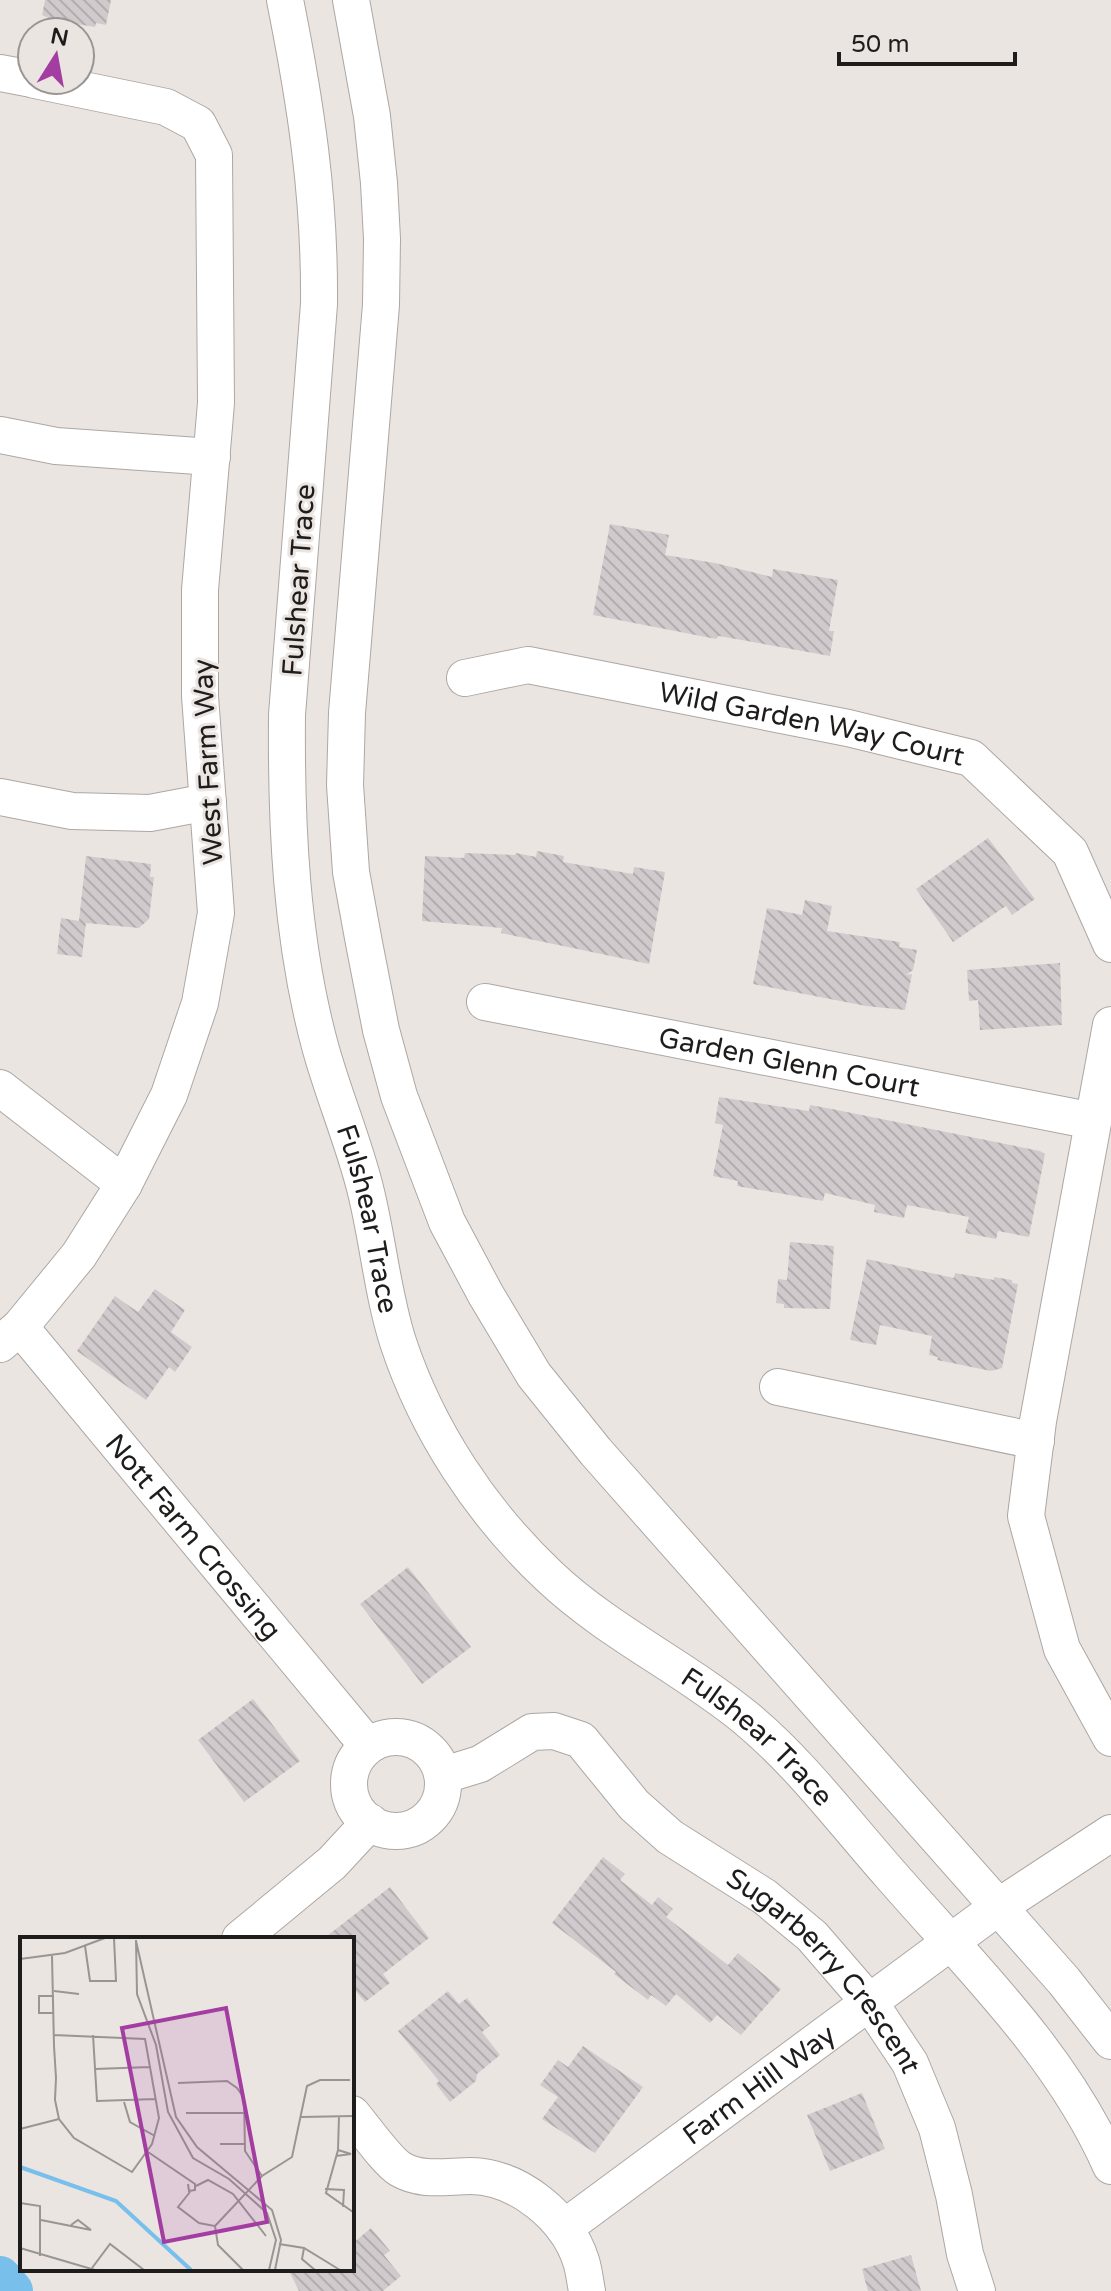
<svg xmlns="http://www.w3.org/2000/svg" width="1111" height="2291" viewBox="0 0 1111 2291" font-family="'Varela Round',sans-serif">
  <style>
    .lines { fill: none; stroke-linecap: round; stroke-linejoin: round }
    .river { stroke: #78bfec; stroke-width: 42 }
    .building { fill: url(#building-back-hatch) }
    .minor-casing { stroke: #ada7a4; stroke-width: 38 }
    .minor { stroke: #fff; stroke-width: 36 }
    .labels { text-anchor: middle; stroke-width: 6; stroke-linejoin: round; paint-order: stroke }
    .street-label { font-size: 28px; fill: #1f1d1c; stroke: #ebe5e2 }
    .inset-river { fill: none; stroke: #78bfec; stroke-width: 4 }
    .inset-road { fill: none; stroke: #999593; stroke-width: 2 }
    .view { fill: #a33da1; fill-opacity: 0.15; stroke: #a33da1; stroke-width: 4 }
    .inset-edge { fill: none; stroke: #1f1d1c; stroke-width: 4 }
  </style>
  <defs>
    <pattern id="building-back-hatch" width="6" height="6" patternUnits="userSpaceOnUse" patternTransform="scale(2)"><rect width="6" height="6" fill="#d1cacd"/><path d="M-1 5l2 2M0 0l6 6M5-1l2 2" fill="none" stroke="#b3adaf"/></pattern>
  </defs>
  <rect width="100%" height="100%" fill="#ebe5e2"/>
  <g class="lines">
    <path class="river" d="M0,2277L12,2291"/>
  </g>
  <path class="building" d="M45,0H111L106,25L96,23L95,27L53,20L42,15Z
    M610,524L669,535L665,555L715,563L772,577L773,569L838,580L829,631H834L830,656L719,636L716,639L593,615Z
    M988,838L1035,899L1012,915L1006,906L953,942L916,889Z
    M537,851L564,856L563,862L633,874L634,867L665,872L649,964L501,933L502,928L422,921L425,856L464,858L465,853L515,855L516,853L536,857Z
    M86,856L151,864L150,877H154L149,919L139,928L86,923L82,957L57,954L61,918L79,921Z
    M805,900L832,906L827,931L900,942L899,947L917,950L913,970L906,975L912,974L905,1010L866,1006L753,984L767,908L802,915Z
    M1060,963L1062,1025L980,1030L978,1000L969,1001L967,970Z
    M719,1097L809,1111L810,1105L832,1109L1040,1151L1045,1154L1029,1237L998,1231L996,1239L965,1233L969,1217L907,1205L904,1218L874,1212L875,1205L825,1193L823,1201L737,1186L738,1181L713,1176L723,1125L715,1123Z
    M790,1242L834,1246L830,1309L784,1308V1304L776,1303L778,1279L787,1280Z
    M867,1259L954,1278L955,1273L994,1280V1277L1012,1280V1283L1018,1284L1002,1368L991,1371L937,1360L938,1357L929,1355L932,1336L880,1325L876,1345L850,1340Z
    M155,1289L185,1310L171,1332L192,1347L175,1372L169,1367L146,1400L77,1351L115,1296L138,1312Z
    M408,1567L471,1647L422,1684L360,1604Z
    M253,1699L300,1761L244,1802L198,1740Z
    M603,1857L625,1874L620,1880L652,1905L658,1897L673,1909L666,1917L728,1965L738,1953L781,1989L741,2035L717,2015L710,2023L676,1994L666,2006L651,1995L648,2000L614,1974L616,1972L552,1923Z
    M390,1887L429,1938L383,1974L390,1983L365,2002L352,1987V1939H323Z
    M448,1991L459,2004L467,1998L490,2026L482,2032L500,2055L477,2074L476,2081L450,2102L436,2084L439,2081L398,2031Z
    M583,2046L643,2087L595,2153L542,2119L558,2097L540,2085L558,2060L568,2067Z
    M862,2093L885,2149L830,2171L807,2115Z
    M371,2228L390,2251L384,2255L401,2276L383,2291H299L288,2269H352V2244Z
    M911,2255L921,2291H868L862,2269Z"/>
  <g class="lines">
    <defs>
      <g id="minor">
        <path id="s1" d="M285,0C306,105 320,197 319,304L287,715C286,825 291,939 320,1046C333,1094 353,1140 365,1188C378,1239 382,1292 398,1342C427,1430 481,1512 549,1576C608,1632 684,1667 747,1719C800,1763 844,1822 890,1874C970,1966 1061,2053 1111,2166"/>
        <path d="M351,0L372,116L379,183L382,239L381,305L347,713L345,785L351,872L364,943L381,1030L399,1096L447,1222L486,1295L534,1375L596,1452L1064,1981L1111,2041"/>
        <path d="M0,73L32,79"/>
        <path d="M0,435L56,446L212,457"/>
        <path id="s2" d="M465,678L528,665L848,728L971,758L1070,852L1111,944"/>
        <path d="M0,797L72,811L150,813L208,802"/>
        <path id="s3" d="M485,1002L1093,1121"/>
        <path d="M1111,1025L1038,1421L1026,1516L1062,1649L1111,1738"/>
        <path d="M0,1088L124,1184"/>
        <path id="s4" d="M20,1327L368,1746"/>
        <path d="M0,1344L20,1327L79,1255L124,1184L169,1095L200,1003L216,913L200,696V590L216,403L214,155L198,124L166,107L35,80"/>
        <path d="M778,1387L1036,1441"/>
        <circle cx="396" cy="1784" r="47"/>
        <path id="s5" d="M444,1775L480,1764L532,1732L554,1731L581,1740L634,1805L670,1837L765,1897L812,1936L870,2003L910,2063L937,2128L954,2195L965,2254L977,2291"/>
        <path d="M240,1939L332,1863L370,1822"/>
        <path d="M352,2114C363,2127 387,2161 400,2169C422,2182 447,2176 471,2176C519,2177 567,2217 581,2261C584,2270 585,2281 587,2291"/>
        <path id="s6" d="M564,2228L998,1907L1111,1833"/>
      </g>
    </defs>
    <use href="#minor" class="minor-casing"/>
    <use href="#minor" class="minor"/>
  </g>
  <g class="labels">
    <g class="street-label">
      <text transform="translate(298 580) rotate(-86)" y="10">Fulshear Trace</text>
      <text dy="10" stroke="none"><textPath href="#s2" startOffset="354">Wild Garden Way Court</textPath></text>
      <text transform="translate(207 762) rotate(-93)" y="10">West Farm Way</text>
      <text dy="10" stroke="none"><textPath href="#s3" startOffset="310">Garden Glenn Court</textPath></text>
      <text dy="10" stroke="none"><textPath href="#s1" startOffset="1232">Fulshear Trace</textPath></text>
      <text dy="10" stroke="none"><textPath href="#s4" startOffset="272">Nott Farm Crossing</textPath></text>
      <text dy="10" stroke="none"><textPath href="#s1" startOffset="1904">Fulshear Trace</textPath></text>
      <text dy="10" stroke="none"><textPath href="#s5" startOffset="488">Sugarberry Crescent</textPath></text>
      <text dy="10" stroke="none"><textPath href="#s6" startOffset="242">Farm Hill Way</textPath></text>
    </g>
  </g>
  <g transform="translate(20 1937)">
    <rect width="334" height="334" fill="#ebe5e2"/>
    <path class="inset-river" d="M0,230L96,264L171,333"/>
    <path class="inset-road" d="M116,3L117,57L136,108L148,175L173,221L209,242L247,276L256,303L249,333M116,4L156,180L177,210L252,273L261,303L255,333M65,9L70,44H96L94,1M32,19L34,109L36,141L35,163L39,182L54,201L112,235L132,207L139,181L125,102L34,98M0,22L45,16L85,1M34,54L59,57M34,76H19V59H34M73,98L77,164L136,162M75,132L130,130M158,146L207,144L217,151L224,161L225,214L242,239M104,165L110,185L135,199M166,176H224M319,179L318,213L306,256L333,275M281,180L334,179M0,192L39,182M200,207H225M128,215L175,247V253L169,254L168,247M316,219L331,217L318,213M176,249L188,243L213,257L246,299M305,252L324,253L323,270M170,255L158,270L179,286L195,289L198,308L223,333M0,266L20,269V319M21,283L71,293L58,283L51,288M195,289L242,239L272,220L287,149L300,143H330M259,307L284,311L320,333M0,311L75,333M284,311L282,322L295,333M72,331L90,307L124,333"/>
    <path class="view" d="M206,71L247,285L144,305L102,91Z"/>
    <rect width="334" height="334" class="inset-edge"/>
  </g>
  <g transform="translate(56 56) rotate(11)"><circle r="38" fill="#ebe5e2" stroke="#999593" stroke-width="2"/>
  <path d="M0-6L14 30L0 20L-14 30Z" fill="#a33da1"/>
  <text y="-12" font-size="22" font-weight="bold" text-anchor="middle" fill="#1f1d1c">N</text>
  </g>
  <path d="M839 52v12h176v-12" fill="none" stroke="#1f1d1c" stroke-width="4"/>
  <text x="851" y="52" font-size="24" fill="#1f1d1c" stroke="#ebe5e2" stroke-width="6" paint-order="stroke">50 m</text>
</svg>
